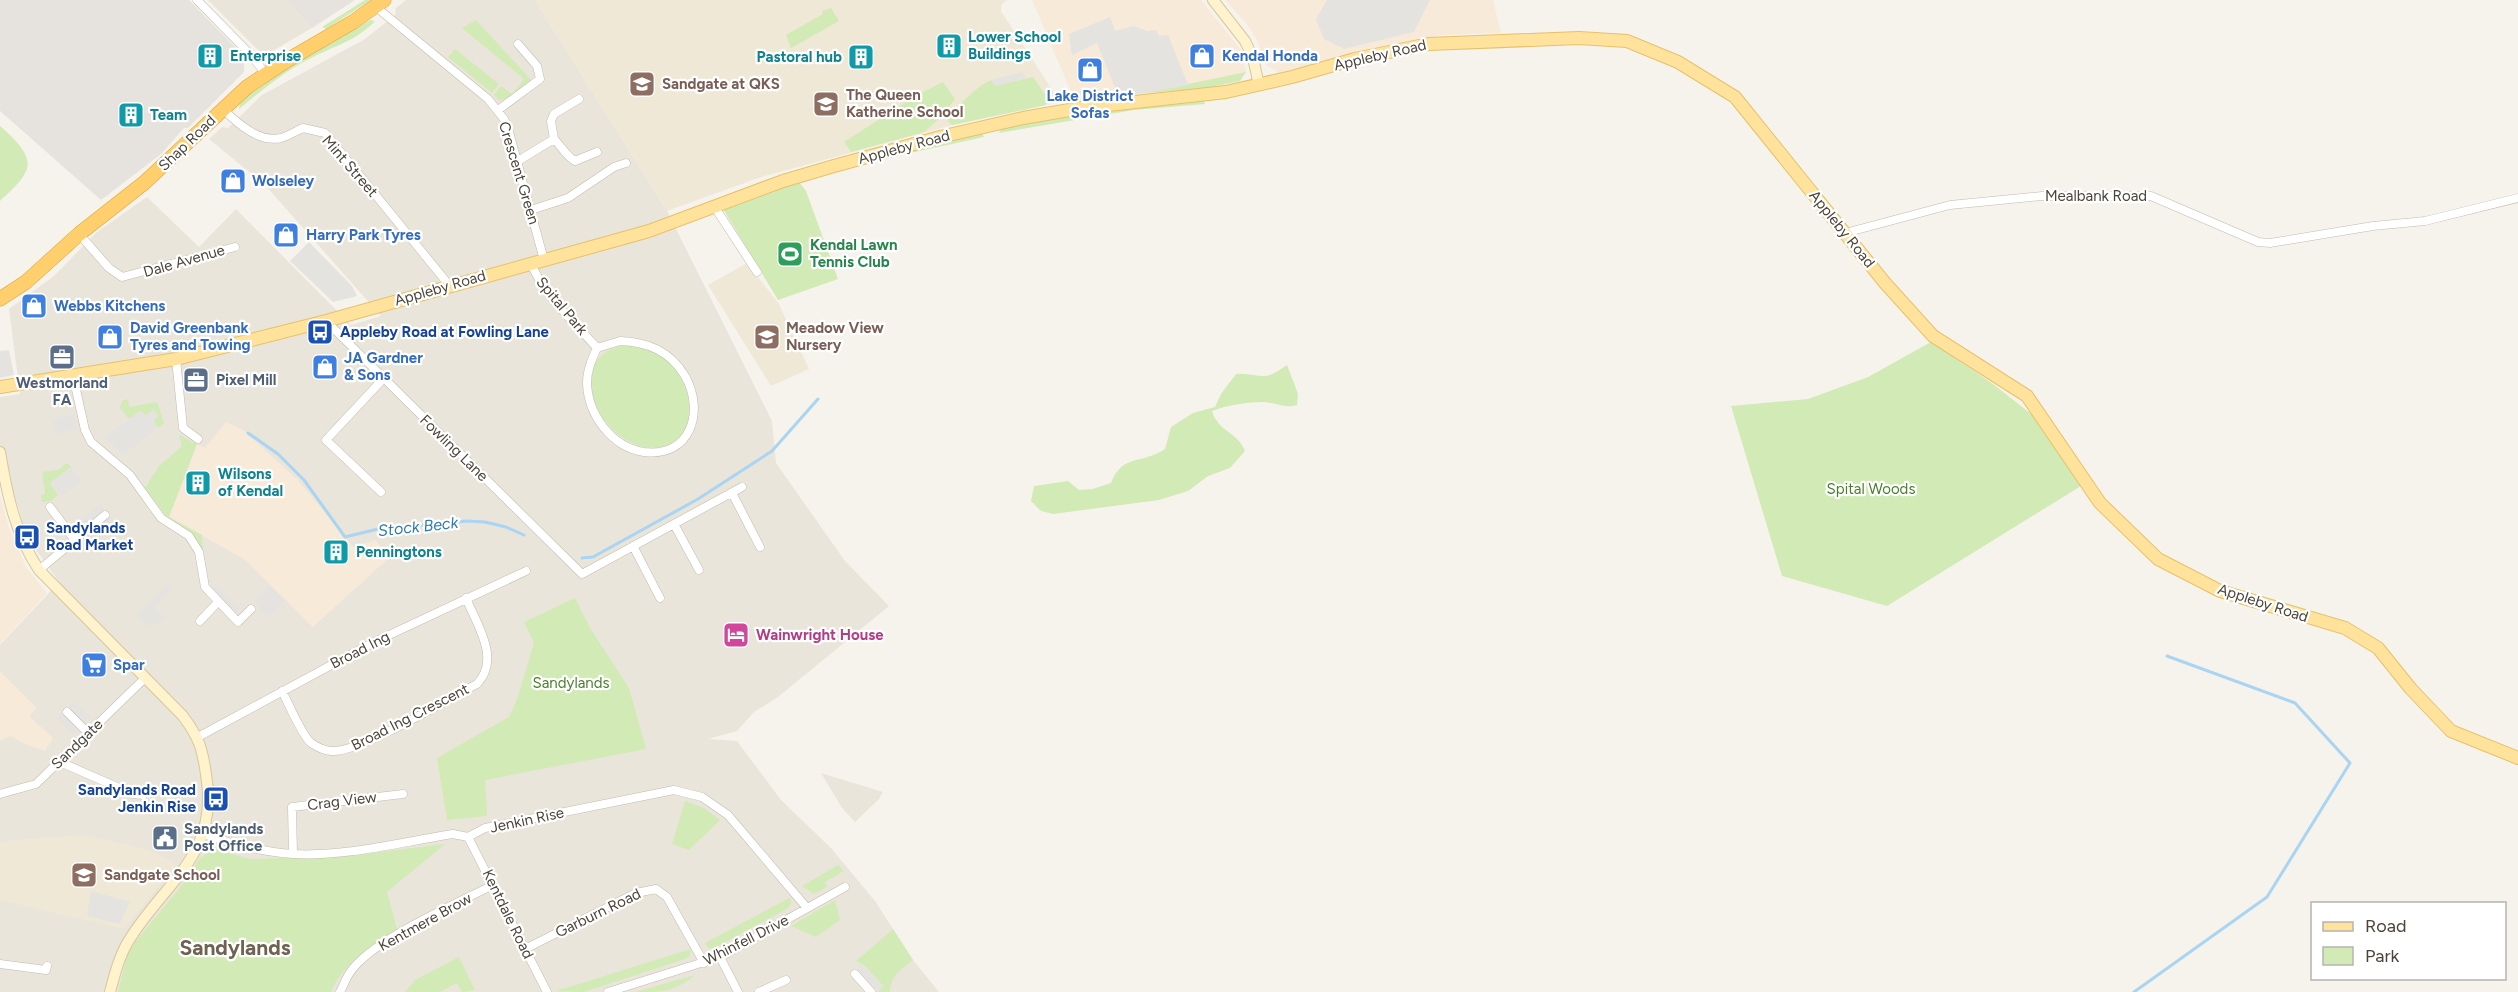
<svg xmlns="http://www.w3.org/2000/svg" width="2518" height="992" viewBox="0 0 2518 992" font-family="Figtree,sans-serif">
  <style>
    .residential { fill: #eae5da }
    .commercial { fill: #f7ead8 }
    .industrial { fill: #e6e2dd }
    .education { fill: #efe8d6 }
    .green { fill: #d2eab5 }
    .parking { fill: #e5e3e0 }
    .lines { fill: none; stroke-linecap: round; stroke-linejoin: round }
    .stream { stroke: #a9d4f2; stroke-width: 3 }
    .street-casing { stroke: #c2bbae; stroke-width: 9 }
    .secondary-casing { stroke: #d6c79b; stroke-width: 12 }
    .primary-casing { stroke: #e6c16a; stroke-width: 14 }
    .highway-casing { stroke: #e0a43c; stroke-width: 15 }
    .street { stroke: #fff; stroke-width: 8 }
    .secondary { stroke: #fff3cd; stroke-width: 10 }
    .primary { stroke: #ffe39c; stroke-width: 12 }
    .highway { stroke: #ffcf6e; stroke-width: 14 }
    .labels { text-anchor: middle; stroke-width: 4.5; stroke-linejoin: round; paint-order: stroke }
    .culture-label { font-size: 15px; font-weight: bold; fill: #0d838f; stroke: #fff; text-anchor: start }
    .street-label { font-size: 15px; fill: #4b4439; stroke: #fff }
    .shop-label { font-size: 15px; font-weight: bold; fill: #366cbe; stroke: #fff; text-anchor: start }
    .education-label { font-size: 15px; font-weight: bold; fill: #785e54; stroke: #fff; text-anchor: start }
    .leisure-label { font-size: 15px; font-weight: bold; fill: #27864d; stroke: #fff; text-anchor: start }
    .transit-label { font-size: 15px; font-weight: bold; fill: #164399; stroke: #fff; text-anchor: start }
    .service-label { font-size: 15px; font-weight: bold; fill: #4e5e75; stroke: #fff; text-anchor: start }
    .park-label { font-size: 15px; fill: #4a7f2a; stroke: #fff }
    .hotel-label { font-size: 15px; font-weight: bold; fill: #b23c85; stroke: #fff; text-anchor: start }
    .water-label { font-size: 16px; font-style: italic; fill: #2e7ab2; stroke: #fff }
    .district-label { font-size: 21px; font-weight: bold; fill: #6e6250; stroke: #fff }
  </style>
  <rect width="100%" height="100%" fill="#f6f3ec"/>
  <path class="residential" d="M208,0H286L312,28L264,56Z
    M406,0H535L667,211L772,421L776,463L845,561L889,606L778,697L754,712L737,731L708,739L737,741L781,800L831,848L875,901L913,960L939,992H0V740L11,736L28,745L29,716L36,708L0,672V645L59,582L36,550L24,527L11,483L0,484V397L20,394L9,309L54,276L97,232L147,197L199,247L236,209L351,325L381,316L265,185L209,139L222,127L228,128L262,95L365,39L395,15L396,8Z
    M821,773L883,792L879,799L855,822L842,808Z"/>
  <path class="commercial" d="M1032,0H1201L1241,50L1246,72L1240,81L1206,88L1075,101Z
    M1225,0H1493L1501,33L1443,35L1377,49L1279,75L1278,72L1266,65L1258,42L1247,24Z
    M226,422L242,429L298,480L353,547L375,540L391,556L313,627L244,559L169,517L197,444L205,448Z
    M0,495L9,528L26,567L47,593L0,644Z
    M0,672L36,708L29,716L53,738L45,751L28,745L11,736L0,740Z"/>
  <path class="industrial" d="M0,0H189L238,50L244,63V72L188,128H184L161,154L101,200L0,111Z
    M286,0H355L312,28Z"/>
  <path class="education" d="M535,0H1007L1002,4L1001,11L1060,102L960,123L761,177L667,211Z
    M747,263L779,304L809,369L771,386L708,285Z
    M85,835L156,852L177,864L124,929L0,900V843L15,840Z"/>
  <path class="green" d="M365,0H371L326,29L322,27Z
    M831,8L839,21L791,48L786,35L823,14L822,11Z
    M370,20L375,21C358,40 332,47 311,58C285,71 262,90 239,109L240,101L277,74Z
    M476,20L532,81L505,99L499,100L494,95L501,86L512,94L524,79L462,28Z
    M455,49L499,84L492,93L448,57Z
    M1246,72L1240,81L1206,88L1145,93Z
    M1033,77L1046,96V105L953,125L949,123L948,119C961,103 973,89 991,80L995,86Z
    M943,82L955,99L942,116L924,132L851,152L844,142L917,95Z
    M1204,101L1205,104L1134,110L999,133L1001,129L1054,117Z
    M0,126C12,137 37,157 24,175C18,185 8,193 0,201Z
    M982,133L984,137L864,163L965,136Z
    M799,182L806,191L838,279L778,300L723,209Z
    M1931,342L1993,384L2040,421L2081,486L1887,606L1782,576L1731,406L1808,399L1868,377Z
    M639,345C650,350 662,355 670,363C691,384 701,432 667,445C614,464 559,372 612,349C621,345 630,345 639,345Z
    M1287,365L1298,394L1297,405C1285,409 1277,403 1264,402C1248,402 1227,405 1212,411C1218,432 1238,432 1245,451L1230,468L1208,476L1188,491L1159,500L1053,514L1041,511L1031,501L1034,486L1068,481L1079,490L1093,489L1111,483C1123,453 1141,465 1165,449L1171,427L1193,413L1215,407L1221,394L1236,374C1246,373 1261,378 1270,375C1276,373 1282,368 1287,365Z
    M128,399L129,407L157,402L164,423L158,428L153,420L140,411L129,419L120,408L122,401Z
    M179,435L197,444L169,517L202,535L203,552L191,532L168,518L145,488L159,466L182,446Z
    M67,463L71,467L50,483L58,495L51,501L42,502L41,495L45,494L42,472L58,470Z
    M575,598L590,628L629,688L646,749L485,780L487,816L447,820L437,758L509,717L518,697L534,643L524,622Z
    M685,801L704,808L720,820L689,850L672,844Z
    M445,844L387,892L397,929C372,944 343,964 331,992H118L126,959L135,942L179,889L201,857L215,849L250,859L347,856Z
    M838,865L844,871L825,882L827,887L814,894L802,886Z
    M791,897V904L788,908L713,949L708,948L705,943Z
    M835,900L840,920L816,937L791,926Z
    M893,929L913,960C900,970 891,975 890,992H878L883,986L866,967L856,961Z
    M691,949L690,956L685,959L584,992L556,991Z
    M459,957L475,990L462,992L457,983L440,992H405L415,980Z
    M695,975C675,992 662,992 635,992Z"/>
  <path class="parking" d="M1327,0H1430L1414,32L1344,49L1324,39L1316,19Z
    M1110,17L1115,31L1133,26L1148,31L1156,30L1159,36L1168,35L1188,85L1145,93L1118,95L1097,43L1072,55L1069,34Z
    M1023,72L1026,78L995,86L991,80Z
    M309,242L352,286L357,296L333,302L290,261Z
    M9,350L14,375L0,378V351Z
    M153,409L159,416L153,421L158,428L123,455L104,437L140,411L145,416Z
    M74,414L77,429L56,434L52,419Z
    M71,467L83,481L60,497L50,483Z
    M101,504L114,522L89,541L85,536V525L81,519Z
    M167,584L172,589L154,608L165,618L157,626L153,622L148,627L136,615Z
    M215,584L240,609L236,613L210,589Z
    M269,585L285,601L267,618L254,601Z
    M74,701L90,717L73,734L57,718Z
    M91,891L130,902L120,924L87,916Z
    M860,964L884,986L878,992L865,977L856,970Z"/>
  <g class="lines">
    <path class="stream" d="M248,433L278,454L304,480L345,537L378,529L467,521L485,522L506,527L524,535
      M582,558L593,557L698,499L772,451L818,399
      M2134,992L2267,897L2350,763L2295,703L2167,656"/>
    <defs>
      <path id="street" d="M197,0L250,54L266,74
        M376,7L488,99L504,119L509,132L544,260
        M223,109C237,123 259,143 281,138C288,136 296,131 303,128L325,133L449,285
        M498,110L540,79L537,66L518,44
        M554,139C562,147 566,156 575,161L597,152
        M518,161L554,139L551,121L554,114L579,99
        M714,206L757,272
        M531,210L568,198L614,167L626,163
        M1845,233L1950,205L2042,196H2151L2258,242L2270,243L2373,226L2425,221L2518,198
        M79,234L109,268L122,277L235,247
        M531,263C544,296 573,321 597,348
        M326,321L582,574L742,487
        M620,341C648,342 670,351 685,376C705,411 691,458 644,452C611,447 588,414 587,383C587,370 592,359 597,348Z
        M176,359L183,428L198,439
        M73,376L85,430L91,442L130,475L161,518L189,536L199,552L205,587L238,622L251,609
        M381,492L326,440L383,379
        M732,493L760,547
        M50,507L74,539
        M674,524L699,570
        M633,546L660,598
        M39,570L105,515
        M200,621L218,602
        M282,691C289,704 301,734 311,743C317,747 325,751 332,751C359,753 450,698 477,684C501,659 477,625 466,598
        M67,712L88,733
        M198,737L372,643L526,571
        M60,762L133,794L143,795
        M0,794L36,784L145,678
        M203,834C232,844 262,852 293,854C346,857 401,842 453,834L468,837L547,992
        M468,837L485,828L674,790L702,797L728,815L807,908
        M293,854L292,807L403,794
        M525,949L636,893L656,889L667,897L704,963
        M720,957L738,992
        M0,964L46,970L47,966
        M855,974L871,992
        M340,992C344,985 346,977 351,971C374,939 456,904 493,885
        M608,992L720,957L845,887
        M759,992L786,980"/>
      <path id="secondary" d="M1213,0L1245,41L1253,58L1259,85
        M0,452C7,494 15,534 39,570L183,716C199,738 202,747 206,774C219,854 169,878 131,937C120,953 115,973 110,992"/>
      <path id="primary" d="M0,387L176,359L326,321L649,231L783,181L834,166L940,137L1023,118L1081,108L1226,92L1292,77L1355,59L1429,44L1579,38L1627,41L1678,62L1735,97L1885,283L1933,336L2027,396L2100,503L2158,559L2220,591L2345,628L2378,648L2411,689L2451,731L2518,758"/>
      <path id="highway" d="M0,299L26,282L79,234L144,183L247,87L286,61L353,22L384,0"/>
    </defs>
    <use href="#street" class="street-casing"/>
    <use href="#secondary" class="secondary-casing"/>
    <use href="#primary" class="primary-casing"/>
    <use href="#highway" class="highway-casing"/>
    <use href="#street" class="street"/>
    <use href="#secondary" class="secondary"/>
    <use href="#primary" class="primary"/>
    <use href="#highway" class="highway"/>
  </g>
  <defs>
    <symbol id="building-square" viewBox="-11 -11 22 22"><rect x="-9" y="-9" width="18" height="18" rx="4" fill="#0f9aa8" stroke="#fff"/><path d="M-4-6H4V6H1V3H-1V6H-4ZM-2.5-4.3h1.7v1.8h-1.7ZM.8-4.3h1.7v1.8H.8ZM-2.5-1h1.7V.8h-1.7ZM.8-1h1.7V.8H.8Z" fill="#fff"/></symbol>
    <symbol id="shop-square" viewBox="-11 -11 22 22"><rect x="-9" y="-9" width="18" height="18" rx="4" fill="#3f7fe0" stroke="#fff"/><path d="M-5-2.5h2.3a2.7 3.5 0 0 1 5.4 0H5L5.5 6h-11ZM-1.5-2.5h3a1.5 2.3 0 0 0-3 0Z" fill="#fff"/></symbol>
    <symbol id="school-square" viewBox="-11 -11 22 22"><rect x="-9" y="-9" width="18" height="18" rx="4" fill="#8d6e63" stroke="#fff"/><path d="M0-5L7-2L0 1L-7-2ZM-4 1L0 2.5L4 1V4Q0 6-4 4Z" fill="#fff"/></symbol>
    <symbol id="stadium-square" viewBox="-11 -11 22 22"><rect x="-9" y="-9" width="18" height="18" rx="4" fill="#2e9e5b" stroke="#fff"/><path d="M0-5a6.5 5 0 1 0 0 10a6.5 5 0 1 0 0-10ZM-3.5-1.8h7v3.6h-7Z" fill="#fff"/></symbol>
    <symbol id="bus-square" viewBox="-11 -11 22 22"><rect x="-9" y="-9" width="18" height="18" rx="4" fill="#1a4fb4" stroke="#fff"/><path d="M-5-6H5V4H4V6H2V4H-2V6H-4V4H-5ZM-3.5-4V0h7V-4ZM-3.5 1.2v1.5H-2V1.2ZM2 1.2v1.5H3.5V1.2Z" fill="#fff"/></symbol>
    <symbol id="office-square" viewBox="-11 -11 22 22"><rect x="-9" y="-9" width="18" height="18" rx="4" fill="#5c6f8a" stroke="#fff"/><path d="M-6-3h4V-5.5h4V-3h4V5H-6ZM-1-4.5V-3h2v-1.5ZM-6 0V1H6V0Z" fill="#fff"/></symbol>
    <symbol id="hotel-square" viewBox="-11 -11 22 22"><rect x="-9" y="-9" width="18" height="18" rx="4" fill="#d1479c" stroke="#fff"/><path d="M-6-4.5h1.5V1H6V5H4.5V3h-9V5H-6ZM-4 0a1.8 1.8 0 1 1 3.6 0ZM.5 0V-2.5h3Q6-2.5 6 0Z" fill="#fff"/></symbol>
    <symbol id="supermarket-square" viewBox="-11 -11 22 22"><rect x="-9" y="-9" width="18" height="18" rx="4" fill="#3f7fe0" stroke="#fff"/><path d="M-6-5.5h2.5l.6 2H6L4.5 2H-2.5L-4.4-4H-6ZM-1.5 3.2a1.3 1.3 0 1 0 .1 0ZM3 3.2a1.3 1.3 0 1 0 .1 0Z" fill="#fff"/></symbol>
    <symbol id="civic-square" viewBox="-11 -11 22 22"><rect x="-9" y="-9" width="18" height="18" rx="4" fill="#5c6f8a" stroke="#fff"/><path d="M-.6-6.5H3V-4.5H.6V-3L4-1V1h2V6H-6V1h2V-1L-.6-3ZM-1.2 2.5V6h2.4V2.5Z" fill="#fff"/></symbol>
  </defs>
  <g fill-rule="evenodd">
    <use href="#building-square" x="934" y="31" width="30" height="30"/>
    <use href="#building-square" x="195" y="41" width="30" height="30"/>
    <use href="#shop-square" x="1187" y="41" width="30" height="30"/>
    <use href="#building-square" x="846" y="42" width="30" height="30"/>
    <use href="#shop-square" x="1075" y="55" width="30" height="30"/>
    <use href="#school-square" x="627" y="69" width="30" height="30"/>
    <use href="#school-square" x="811" y="89" width="30" height="30"/>
    <use href="#building-square" x="116" y="100" width="30" height="30"/>
    <use href="#shop-square" x="218" y="166" width="30" height="30"/>
    <use href="#shop-square" x="271" y="220" width="30" height="30"/>
    <use href="#stadium-square" x="775" y="239" width="30" height="30"/>
    <use href="#shop-square" x="19" y="291" width="30" height="30"/>
    <use href="#bus-square" x="305" y="317" width="30" height="30"/>
    <use href="#shop-square" x="95" y="322" width="30" height="30"/>
    <use href="#school-square" x="752" y="322" width="30" height="30"/>
    <use href="#office-square" x="47" y="342" width="30" height="30"/>
    <use href="#shop-square" x="310" y="352" width="30" height="30"/>
    <use href="#office-square" x="181" y="365" width="30" height="30"/>
    <use href="#building-square" x="183" y="468" width="30" height="30"/>
    <use href="#bus-square" x="12" y="522" width="30" height="30"/>
    <use href="#building-square" x="321" y="537" width="30" height="30"/>
    <use href="#hotel-square" x="721" y="620" width="30" height="30"/>
    <use href="#supermarket-square" x="79" y="650" width="30" height="30"/>
    <use href="#bus-square" x="201" y="784" width="30" height="30"/>
    <use href="#civic-square" x="150" y="823" width="30" height="30"/>
    <use href="#school-square" x="69" y="860" width="30" height="30"/>
  </g>
  <g class="labels">
    <g class="culture-label">
      <text x="968" y="42">Lower School<tspan x="968" dy="17">Buildings</tspan></text>
      <text x="230" y="61">Enterprise</text>
      <text x="842" y="62" text-anchor="end">Pastoral hub</text>
      <text x="150" y="120">Team</text>
      <text x="218" y="479">Wilsons<tspan x="218" dy="17">of Kendal</tspan></text>
      <text x="356" y="557">Penningtons</text>
    </g>
    <g class="street-label">
      <text transform="translate(1380 55) rotate(-13)" y="5">Appleby Road</text>
      <text transform="translate(187 143) rotate(-44)" y="5">Shap Road</text>
      <text transform="translate(904 147) rotate(-15)" y="5">Appleby Road</text>
      <text transform="translate(350 166) rotate(49)" y="5">Mint Street</text>
      <text transform="translate(519 173) rotate(73)" y="5">Crescent Green</text>
      <text x="2096" y="201">Mealbank Road</text>
      <text transform="translate(1842 229) rotate(51)" y="5">Appleby Road</text>
      <text transform="translate(184 261) rotate(-16)" y="5">Dale Avenue</text>
      <text transform="translate(440 288) rotate(-16)" y="5">Appleby Road</text>
      <text transform="translate(562 306) rotate(50)" y="5">Spital Park</text>
      <text transform="translate(454 448) rotate(44)" y="5">Fowling Lane</text>
      <text transform="translate(2263 603) rotate(18)" y="5">Appleby Road</text>
      <text transform="translate(360 650) rotate(-27)" y="5">Broad Ing</text>
      <text transform="translate(410 717) rotate(-27)" y="5">Broad Ing Crescent</text>
      <text transform="translate(77 744) rotate(-44)" y="5">Sandgate</text>
      <text transform="translate(342 801) rotate(-7)" y="5">Crag View</text>
      <text transform="translate(527 820) rotate(-12)" y="5">Jenkin Rise</text>
      <text transform="translate(598 913) rotate(-26)" y="5">Garburn Road</text>
      <text transform="translate(508 914) rotate(64)" y="5">Kentdale Road</text>
      <text transform="translate(425 922) rotate(-29)" y="5">Kentmere Brow</text>
      <text transform="translate(746 940) rotate(-27)" y="5">Whinfell Drive</text>
    </g>
    <g class="shop-label">
      <text x="1222" y="61">Kendal Honda</text>
      <text x="1090" y="101" text-anchor="middle">Lake District<tspan x="1090" dy="17">Sofas</tspan></text>
      <text x="252" y="186">Wolseley</text>
      <text x="306" y="240">Harry Park Tyres</text>
      <text x="54" y="311">Webbs Kitchens</text>
      <text x="130" y="333">David Greenbank<tspan x="130" dy="17">Tyres and Towing</tspan></text>
      <text x="344" y="363">JA Gardner<tspan x="344" dy="17">&amp; Sons</tspan></text>
      <text x="113" y="670">Spar</text>
    </g>
    <g class="education-label">
      <text x="662" y="89">Sandgate at QKS</text>
      <text x="846" y="100">The Queen<tspan x="846" dy="17">Katherine School</tspan></text>
      <text x="786" y="333">Meadow View<tspan x="786" dy="17">Nursery</tspan></text>
      <text x="104" y="880">Sandgate School</text>
    </g>
    <g class="leisure-label">
      <text x="810" y="250">Kendal Lawn<tspan x="810" dy="17">Tennis Club</tspan></text>
    </g>
    <g class="transit-label">
      <text x="340" y="337">Appleby Road at Fowling Lane</text>
      <text x="46" y="533">Sandylands<tspan x="46" dy="17">Road Market</tspan></text>
      <text x="196" y="795" text-anchor="end">Sandylands Road<tspan x="196" dy="17">Jenkin Rise</tspan></text>
    </g>
    <g class="service-label">
      <text x="216" y="385">Pixel Mill</text>
      <text x="62" y="388" text-anchor="middle">Westmorland<tspan x="62" dy="17">FA</tspan></text>
      <text x="184" y="834">Sandylands<tspan x="184" dy="17">Post Office</tspan></text>
    </g>
    <g class="park-label">
      <text x="1871" y="494">Spital Woods</text>
      <text x="571" y="688">Sandylands</text>
    </g>
    <g class="hotel-label">
      <text x="756" y="640">Wainwright House</text>
    </g>
    <g class="water-label">
      <text transform="translate(418 526) rotate(-6)" y="6">Stock Beck</text>
    </g>
    <g class="district-label">
      <text x="235" y="955">Sandylands</text>
    </g>
  </g>
  <rect x="2311" y="902" width="195" height="78" fill="#ffffff" stroke="#b7b4b0" stroke-width="1.5"/>
  <rect x="2323" y="922" width="30" height="9" fill="#ffe39c" stroke="#b7b4b0" stroke-width="1.5"/>
  <text x="2365" y="932" font-size="18" fill="#4b4439">Road</text>
  <rect x="2323" y="947" width="30" height="18" fill="#d2eab5" stroke="#b7b4b0" stroke-width="1.5"/>
  <text x="2365" y="962" font-size="18" fill="#4b4439">Park</text>
</svg>
